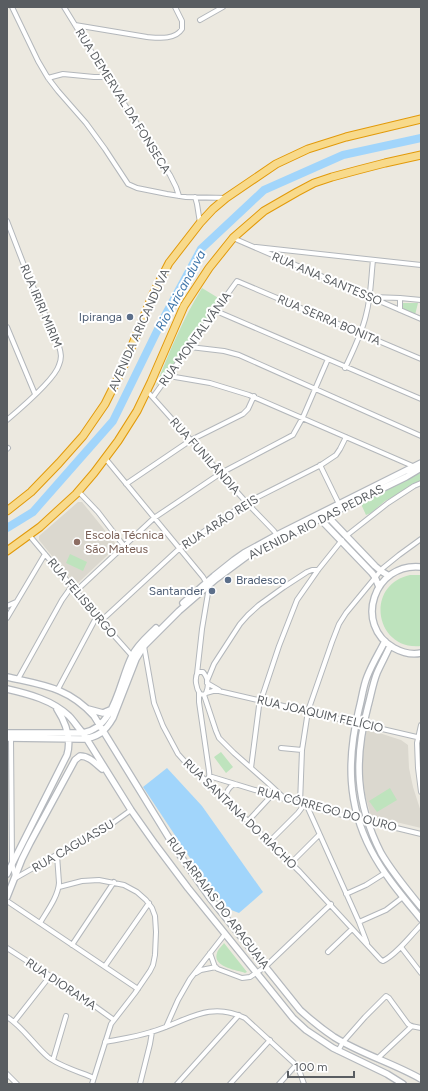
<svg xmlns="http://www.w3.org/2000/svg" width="428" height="1091" viewBox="0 0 428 1091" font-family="Figtree,sans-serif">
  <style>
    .education { fill: #dbd8cf }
    .green { fill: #bee3bd }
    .water { fill: #a1d5fb }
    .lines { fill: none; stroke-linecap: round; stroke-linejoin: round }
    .river { stroke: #a1d5fb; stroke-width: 8 }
    .street-casing { stroke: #b3b7bb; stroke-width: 6 }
    .secondary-casing { stroke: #b4b8bd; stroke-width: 8 }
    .highway-casing { stroke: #e29a0a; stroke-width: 9 }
    .street { stroke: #fff; stroke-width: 4 }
    .secondary { stroke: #fff; stroke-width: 5.5 }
    .highway { stroke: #f8da8b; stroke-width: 7 }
    .service-dot { fill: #5c6f8a; stroke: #fff; stroke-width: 1.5 }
    .education-dot { fill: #8d6e63; stroke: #fff; stroke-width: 1.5 }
    .labels { text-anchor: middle; stroke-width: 4; stroke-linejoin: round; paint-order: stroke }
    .street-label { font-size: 12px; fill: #595d61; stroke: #fff }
    .service-label { font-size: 12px; fill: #4e5e75; stroke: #fff; text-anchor: end }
    .education-label { font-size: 12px; fill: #785e54; stroke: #fff; text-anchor: start }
    .water-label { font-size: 13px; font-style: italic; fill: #4177ab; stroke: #fff }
  </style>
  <rect width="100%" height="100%" fill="#ece9e0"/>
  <path class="education" d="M78,502H82L116,544V547L78,583H74L39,540V536Z
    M367,729L401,740L408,745L409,768L413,787L421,812V828L371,816L365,795L362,770L363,749Z"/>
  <path class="green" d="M202,288L220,299L174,364L156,386C169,352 183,319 202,288Z
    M402,303H418L415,315L403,310Z
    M421,472V482L385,501L371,513L366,515L361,504L362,502L403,482Z
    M70,554L87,562L83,571L66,563Z
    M410,575H421V646C375,651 364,585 410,575Z
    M221,752L233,767L226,773L214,757Z
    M390,788L397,800L377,812L369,801Z
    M224,943L247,972L245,973C236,970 212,967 217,953C218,949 222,946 224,943Z"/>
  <path class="water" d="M167,768L202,806L263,892L239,913L226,908L194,864L143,787Z"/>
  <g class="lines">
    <path class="river" d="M7,528L33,512L113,421L161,323L201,249L264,190L343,155L421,138"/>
    <defs>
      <path id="street" d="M12,7L38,61L48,78L58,91L86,123L105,149L128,184L137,188L167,194L186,197L226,198
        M64,7L107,77L170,175L176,187L179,196
        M200,20L223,7
        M75,25L147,37C159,38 175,40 182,29V21L175,7
        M48,78L63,74L94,77H107
        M195,197L197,204L200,223
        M7,221L27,273L59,346C61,353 62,358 59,365C55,379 20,409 7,420
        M233,238L421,319
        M256,247L421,265
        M372,297L400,298L421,300
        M400,310V298
        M216,311L421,399
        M7,327L35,394
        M190,347L224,351L239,355L421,436
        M345,368C353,351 362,333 366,315C371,297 371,278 373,260
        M169,376L210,383L249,395L415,467
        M147,391L246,502L274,531L278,537
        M153,397L237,281L421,359
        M7,449L8,448
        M105,458L203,577L209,587L202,629L197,674
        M320,465L339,504
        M126,484L191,440L243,414L248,409L254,396
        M78,491L98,512L124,546
        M29,535L101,621L134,658
        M346,536L388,503L414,486L421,483
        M76,591L154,518L221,473L293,435L303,417L328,359
        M7,606L16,602
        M7,618L45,554
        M101,621L181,547L246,503L321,465L336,455L340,449L346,437
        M144,646L154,703L163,726L178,754L188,765L210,784L300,872L381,960L383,961C397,954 410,936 421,925
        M198,672H203C208,678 209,686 206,693L204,695L200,694C196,688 194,678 198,672Z
        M18,679L62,600L72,586
        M207,681L214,664L240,624L248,615L259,605L284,587L307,572L312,570H318
        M207,683L219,690
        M58,689L97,616
        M199,692V702L209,771L210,784
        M206,693L213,691H219L421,738
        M204,695L216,731L219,738L234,753L268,783L284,798
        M421,725L417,743L418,768L421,792
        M11,737L12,863L15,876
        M281,748L302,750
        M251,768L259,706L279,646L297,600L318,570L342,540
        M209,776L314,808L421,834
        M225,799C226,792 228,788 234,784
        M300,804L302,750L308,711L332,642L339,624L346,613L383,568L399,555L421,539
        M307,806L359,922L367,943
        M248,821L272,795
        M269,842L298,813L304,805
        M291,863L319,835
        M14,879L84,839L99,833L131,810
        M59,887L82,881L99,880L124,885L137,892L146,900L152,908L155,916L156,932L155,955L153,965L150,971L135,993L111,1024L92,1084
        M346,894L366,885L385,873
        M7,901L138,989
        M359,922L386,910L403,897
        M40,923C47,911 58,897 59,883L57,855
        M72,945L114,882
        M401,947L421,973
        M7,948L78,994L114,1020
        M328,952L352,929
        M210,953L215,967L218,969L242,978L250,977L265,967L331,904
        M105,966L149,903
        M196,973L201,970L216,967
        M7,1017C22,1026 34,1045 48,1057C59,1066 80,1072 94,1078
        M14,1022L50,976
        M166,1027L178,1000L190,979L225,934
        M105,1042C120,1039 136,1037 151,1032C186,1022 208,1000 245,1018L294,1063L299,1070L304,1084
        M338,1051L343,1042L365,1017L386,996L389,998L408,1024L411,1026L421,1028
        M378,1058L412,1026
        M53,1060L66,1016
        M7,1074L17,1084
        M140,1084L150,1044L152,1032
        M177,1084L239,1015
        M230,1084L270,1040
        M279,1084L296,1065"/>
      <path id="secondary" d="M326,513L332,521L375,566L381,571L389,576
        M319,516L324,523L372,573L375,577L379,587
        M421,567C374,562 353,625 394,648C403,653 412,655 421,653
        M183,603L214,576L234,560L244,553L277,535L421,463
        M385,641C379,653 372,664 367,677C363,687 362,698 359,709C347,759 347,804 371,850C384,875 403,897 421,919
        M390,646C386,655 381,664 377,673C373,683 371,695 368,706C354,759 355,802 381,853C392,872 407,890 421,907
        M7,677C42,685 68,687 94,716L177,851L210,898L300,1010C311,1020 322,1029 334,1037C361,1054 393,1063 421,1079
        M7,689C29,694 52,700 69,716C74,721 78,728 83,733L131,810L155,844L188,888L293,1018L306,1030L333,1048L387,1074L403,1084
        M88,709L103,713L110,710
        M7,733H83C116,727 119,681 132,656C137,645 148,636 156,628
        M7,738L81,739C97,738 105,732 113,718L136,659L144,646L179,611L216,579L247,556L279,539L406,477L421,468
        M7,874L67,755C72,738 66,723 57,709
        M7,897L22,859L30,843L75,760L80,756C89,756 95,763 102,769"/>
      <path id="highway" d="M7,511L31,492L59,463L83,436L105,404L123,368L153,294L169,263L200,223L213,209L226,198L276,164L308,149L346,137L421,119
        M7,551L40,527L76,494L94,473L118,441L137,411L151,382L184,306L209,268L233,238L264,211L297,192L314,183L332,177L358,170L385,163L421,155"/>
    </defs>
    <use href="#street" class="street-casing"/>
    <use href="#secondary" class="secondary-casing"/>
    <use href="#highway" class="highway-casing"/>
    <use href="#street" class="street"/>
    <use href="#secondary" class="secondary"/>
    <use href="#highway" class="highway"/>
  </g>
  <g class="service-dot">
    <circle cx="130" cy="317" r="4"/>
    <circle cx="228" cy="580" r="4"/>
    <circle cx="212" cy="591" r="4"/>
  </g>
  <circle class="education-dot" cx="77" cy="542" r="4"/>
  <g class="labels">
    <g class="street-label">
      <text transform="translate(123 101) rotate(58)" y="4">RUA DEMERVAL DA FONSECA</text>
      <text transform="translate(327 279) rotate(23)" y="4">RUA ANA SANTESSO</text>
      <text transform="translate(41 306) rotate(67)" y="4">RUA IRIRI MIRIM</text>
      <text transform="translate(329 320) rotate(23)" y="4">RUA SERRA BONITA</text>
      <text transform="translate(139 330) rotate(-66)" y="4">AVENIDA ARICANDUVA</text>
      <text transform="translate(195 339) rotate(-54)" y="4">RUA MONTALVÂNIA</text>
      <text transform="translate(205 456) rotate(48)" y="4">RUA FUNILÂNDIA</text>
      <text transform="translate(220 522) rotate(-33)" y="4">RUA ARÃO REIS</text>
      <text transform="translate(316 522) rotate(-27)" y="4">AVENIDA RIO DAS PEDRAS</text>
      <text transform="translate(82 598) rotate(50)" y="4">RUA FELISBURGO</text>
      <text transform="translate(320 714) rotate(13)" y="4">RUA JOAQUIM FELÍCIO</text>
      <text transform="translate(327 809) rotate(15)" y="4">RUA CÓRREGO DO OURO</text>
      <text transform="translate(240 814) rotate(44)" y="4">RUA SANTANA DO RIACHO</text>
      <text transform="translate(73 846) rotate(-30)" y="4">RUA CAGUASSU</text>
      <text transform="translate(218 903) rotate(53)" y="4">RUA ARRAIAS DO ARAGUAIA</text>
      <text transform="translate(61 984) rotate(34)" y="4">RUA DIORAMA</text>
    </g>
    <g class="service-label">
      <text x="122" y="321">Ipiranga</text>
      <text x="236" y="584" text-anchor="start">Bradesco</text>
      <text x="204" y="595">Santander</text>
    </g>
    <g class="education-label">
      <text x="85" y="539">Escola Técnica<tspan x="85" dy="14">São Mateus</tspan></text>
    </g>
    <g class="water-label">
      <text transform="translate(180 290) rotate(-61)" y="5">Rio Aricanduva</text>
    </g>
  </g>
  <rect width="428" height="1091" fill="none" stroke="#595d61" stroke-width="16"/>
  <path d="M288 1071v6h66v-6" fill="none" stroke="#595d61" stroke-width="2"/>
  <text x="294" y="1071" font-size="12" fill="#595d61" stroke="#ffffff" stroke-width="3" paint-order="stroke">100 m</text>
</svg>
